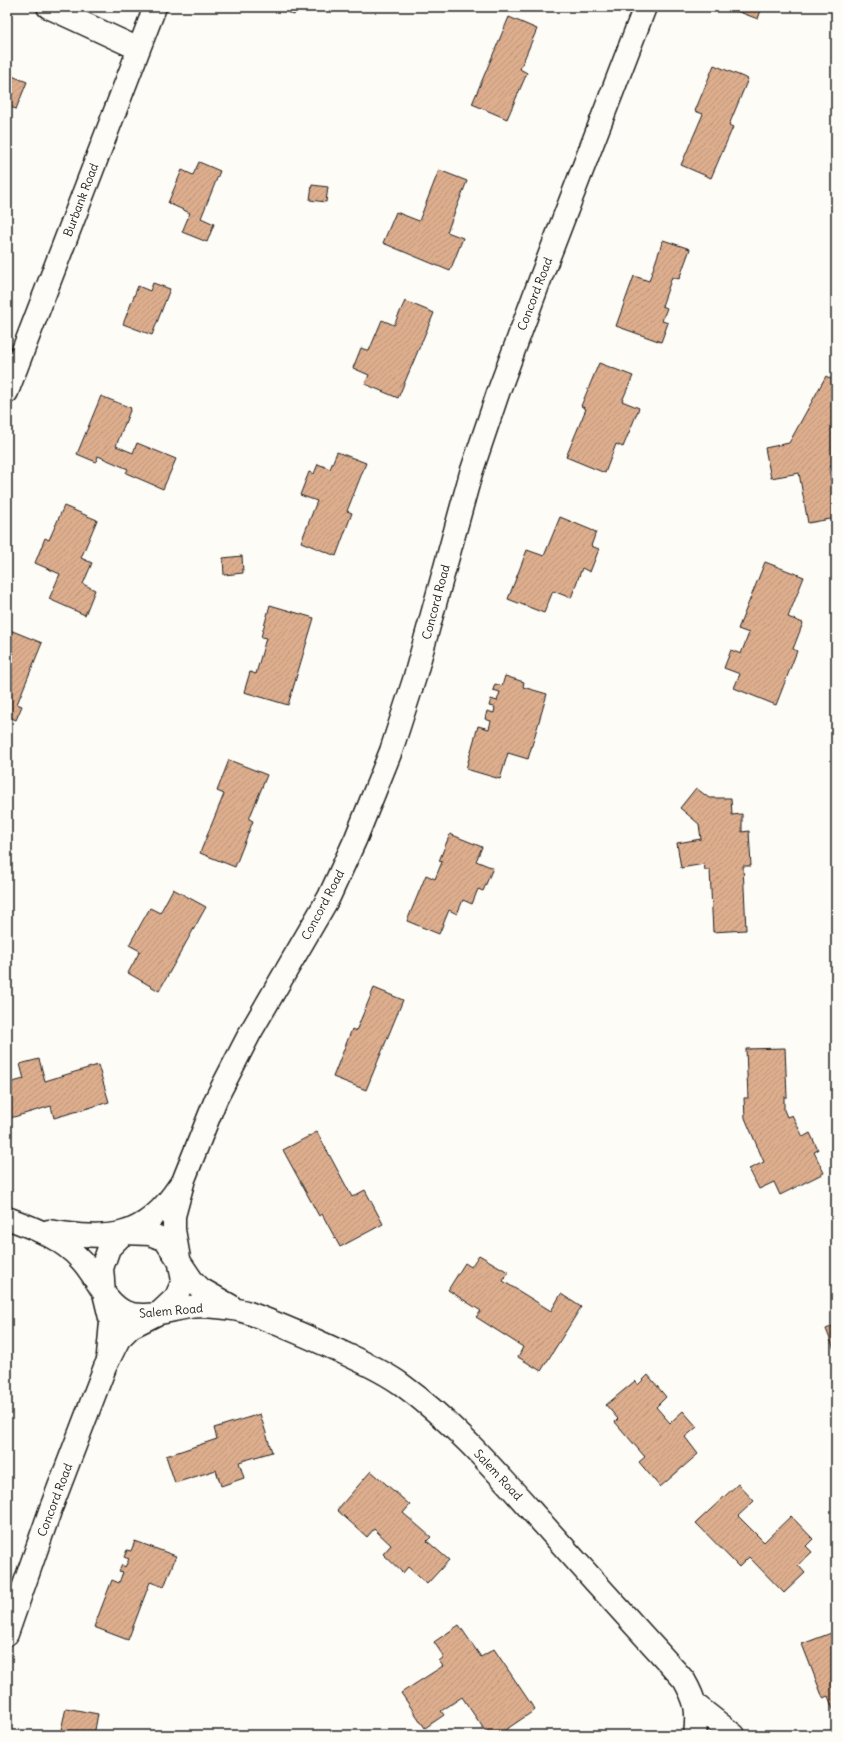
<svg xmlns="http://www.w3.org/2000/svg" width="843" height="1742" viewBox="0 0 843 1742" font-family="Delius,sans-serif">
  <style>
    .building { fill: url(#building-hatch); stroke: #1c1c1c }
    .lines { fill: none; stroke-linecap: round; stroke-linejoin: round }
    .minor-casing { stroke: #1c1c1c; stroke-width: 25 }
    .minor { stroke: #fdfcf7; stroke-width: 22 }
    .labels { text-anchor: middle; stroke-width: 3; stroke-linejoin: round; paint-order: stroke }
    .street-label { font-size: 12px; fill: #1c1c1c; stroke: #fdfcf7 }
  </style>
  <defs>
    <pattern id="building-hatch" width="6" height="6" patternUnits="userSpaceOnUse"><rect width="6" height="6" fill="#ddae8e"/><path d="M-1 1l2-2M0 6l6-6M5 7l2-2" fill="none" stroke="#bd957a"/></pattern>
  </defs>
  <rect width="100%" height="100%" fill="#fdfcf7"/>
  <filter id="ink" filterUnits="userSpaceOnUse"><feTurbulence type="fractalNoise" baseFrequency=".025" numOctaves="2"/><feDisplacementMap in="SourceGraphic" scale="8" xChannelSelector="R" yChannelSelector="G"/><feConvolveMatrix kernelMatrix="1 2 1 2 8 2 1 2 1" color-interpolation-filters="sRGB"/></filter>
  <g filter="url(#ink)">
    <path class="building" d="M275,7H297L294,15Z
      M726,7H762L758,19Z
      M509,17L537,29L520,69L527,73L507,119L472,104Z
      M714,65L748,79L729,125L733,127L711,178L681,165L703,114L695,111Z
      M7,74L27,82L16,109L7,106Z
      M199,162L220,171L201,218L214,224L207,242L182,232L190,213L168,203L182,170L193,175Z
      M439,170L467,181L447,232L463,238L450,271L383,243L396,212L419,221Z
      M312,185L328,187L326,202L310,200Z
      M663,240L690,249L679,279L672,277L662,306L667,308L662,321L668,323L661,342L616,326L634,276L649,281Z
      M153,283L170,289L152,335L123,324L138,286L150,291Z
      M405,301L434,313L398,398L365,384L369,375L353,368L361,348L369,351L382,320L394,325Z
      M599,363L633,376L622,401L639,408L623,447L616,444L605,473L566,457L586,409L581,406Z
      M826,376L836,382V457L829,469L836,505V518L808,523L799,473L771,478L765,448L789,443Z
      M101,396L131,408L116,446L133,453L137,443L176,459L163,489L126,473L128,469L98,456L96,462L77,454Z
      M337,452L366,463L347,511L352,513L336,556L301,542L317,501L300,495L309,472L314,474L318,464L330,469Z
      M64,506L97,520L81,558L92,563L83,584L95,590L85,615L49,599L60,574L35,563L45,538L49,540Z
      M560,517L596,532L591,546L599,549L590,572L582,568L571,598L553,591L544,613L508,599L527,550L544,556Z
      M242,556L243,573L224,575L223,558Z
      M765,562L804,577L788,617L803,623L793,649L797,651L776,705L734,688L740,674L724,668L731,650L741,654L749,633L738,629Z
      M270,605L314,618L288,705L244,692L250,672L256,674L266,638L261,637Z
      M10,630L42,643L17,704L22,706L16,720L7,716V638Z
      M505,676L524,682L523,687L547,694L528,759L508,753L500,779L466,769L478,726L489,729L491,721L485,719L487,711L494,713L495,707L489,706L491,699L497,701L500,692L493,690L495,684L502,686Z
      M229,760L267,775L249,819L253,821L235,867L200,853L224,794L217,791Z
      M696,788L709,798H731L732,815L742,814V832L749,831L751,866H743L746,930L713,932L710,870H705L704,864L681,868L677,843L701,839L699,824L680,808Z
      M450,834L482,847L476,861L493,868L483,891L478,889L472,904L463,900L457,914L449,910L439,934L407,921L426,875L435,879L442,862L439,861Z
      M173,889L206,907L159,991L128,973L140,951L129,945L150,908L160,913Z
      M374,988L403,1000L366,1090L333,1077L352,1029L356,1031Z
      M785,1048L787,1097H784V1110L787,1117L792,1115L803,1137L810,1133L818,1150L814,1152L824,1173L780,1195L774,1182L759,1189L749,1169L764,1162L745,1118L744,1098H748L746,1049Z
      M39,1059L45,1081L98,1065L109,1102L54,1118L51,1106L7,1119V1078L9,1083L24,1079L20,1064Z
      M317,1132L352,1197L365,1190L383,1224L340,1247L322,1214L319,1216L283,1150Z
      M479,1255L508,1272L503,1281L551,1311L561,1294L581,1307L541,1371L518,1357L523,1347L476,1317L481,1311L448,1290L465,1263L471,1267Z
      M836,1325V1348L834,1349L826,1329Z
      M648,1375L666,1397L656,1407L670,1423L683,1411L697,1427L685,1437L698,1454L660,1487L639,1462L645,1457L615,1422L618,1419L606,1405L635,1381L638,1385Z
      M260,1414L272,1452L239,1462L244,1478L221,1486L216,1470L175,1483L166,1456L217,1439L214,1428Z
      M371,1471L410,1505L403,1513L431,1537L427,1541L449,1560L427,1584L408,1567L403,1573L383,1554L391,1545L374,1529L367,1537L337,1510Z
      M738,1484L754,1501L738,1516L764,1542L791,1516L813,1539L806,1546L812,1552L798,1565L805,1573L784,1593L749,1557L739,1567L696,1523Z
      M135,1541L176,1556L164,1587L150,1582L128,1640L94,1627L112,1580L119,1583L123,1572L119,1571L122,1565L125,1567L129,1559L124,1557L127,1550L131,1551Z
      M459,1625L481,1657L494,1649L535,1710L498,1735H488L462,1697L441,1711L444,1715L425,1728L401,1693L443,1666L439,1661L444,1657L434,1642Z
      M834,1632L836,1637V1717L828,1696L823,1698L802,1644Z
      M66,1708L98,1714L94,1735H56V1733L60,1734Z"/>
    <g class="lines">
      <defs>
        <path id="minor" d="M48,7L139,49
          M7,392L155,7
          M7,1218C34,1228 61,1238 81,1260C97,1277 104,1302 125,1312C145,1320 169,1310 189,1307C203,1305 236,1308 249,1313C284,1326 318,1341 352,1357C369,1365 386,1373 401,1384C456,1424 500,1476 545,1526C591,1578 638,1629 684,1680C696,1701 698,1711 695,1735
          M49,1231C108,1240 143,1241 179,1186
          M108,1355L111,1322L104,1293L102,1268L109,1248L124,1233L150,1234L165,1240L192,1280L201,1289L231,1306
          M7,1634L51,1508L105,1367L119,1339L131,1327L159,1313L176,1297L183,1281L174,1230V1216L184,1179L216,1099L250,1033L329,897L356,838L391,751L414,680L471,473L498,393L541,277L645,7
          M696,1705L734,1735"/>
      </defs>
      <use href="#minor" class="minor-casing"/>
      <use href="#minor" class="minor"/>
    </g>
  </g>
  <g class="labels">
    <g class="street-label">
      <text transform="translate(81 200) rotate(-69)" y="4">Burbank Road</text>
      <text transform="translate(535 294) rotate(-69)" y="4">Concord Road</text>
      <text transform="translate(436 602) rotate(-75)" y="4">Concord Road</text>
      <text transform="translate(323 905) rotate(-62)" y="4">Concord Road</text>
      <text transform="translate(171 1311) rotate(-5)" y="4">Salem Road</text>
      <text transform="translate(498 1475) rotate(47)" y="4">Salem Road</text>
      <text transform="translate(55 1500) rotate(-69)" y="4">Concord Road</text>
    </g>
  </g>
  <rect width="843" height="1742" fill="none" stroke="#fdfcf7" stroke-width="24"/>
  <rect x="12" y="12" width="819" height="1718" fill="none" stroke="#1c1c1c" stroke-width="1.5" filter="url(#ink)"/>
</svg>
